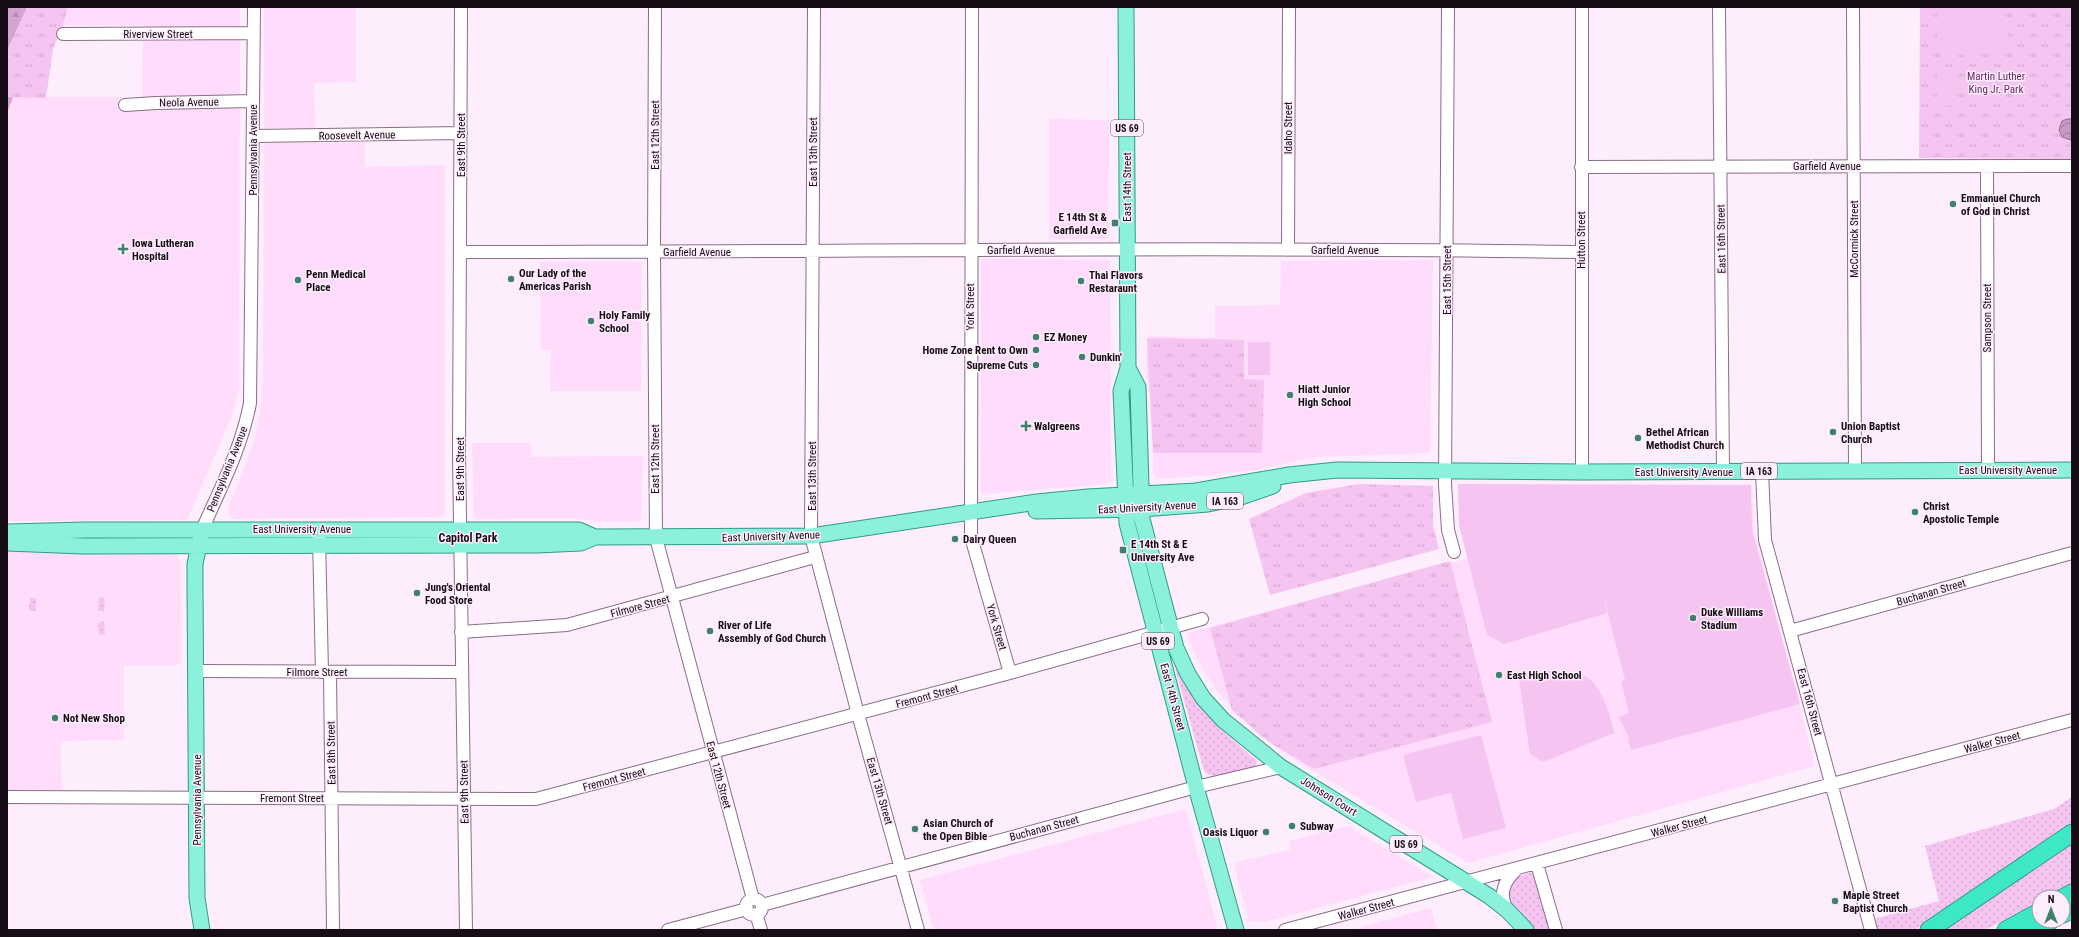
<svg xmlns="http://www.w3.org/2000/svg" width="2079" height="937" viewBox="0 0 2079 937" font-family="'Roboto Condensed',sans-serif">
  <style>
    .built { fill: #ffdcfb }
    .grass { fill: url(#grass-dots) }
    .forest { fill: url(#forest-firs) }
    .park { fill: url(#park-tufts) }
    .pitch { fill: #f5c4f0 }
    .water { fill: url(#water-waves); stroke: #936e90 }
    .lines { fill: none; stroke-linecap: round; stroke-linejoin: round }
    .minor-casing { stroke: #886e85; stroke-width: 14 }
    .major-casing { stroke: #319b88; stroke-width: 17 }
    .highway-casing { stroke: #319b88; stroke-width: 19 }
    .minor { stroke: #fff; stroke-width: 12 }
    .major { stroke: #8cf1dc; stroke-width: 15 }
    .highway { stroke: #3fe8c5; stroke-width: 17 }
    .poi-dot { fill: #3f806f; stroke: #feedfc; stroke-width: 1.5 }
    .labels { text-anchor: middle; stroke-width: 3; stroke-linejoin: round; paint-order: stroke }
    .shield { fill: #feedfc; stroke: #5c505b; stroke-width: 1 }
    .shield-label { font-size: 10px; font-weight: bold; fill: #160d16 }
    .street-label { font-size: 11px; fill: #160d16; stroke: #feedfc }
    .park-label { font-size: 11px; fill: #642961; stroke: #feedfc }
    .poi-label { font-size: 11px; font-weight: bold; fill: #160d16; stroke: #feedfc; text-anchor: start }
    .neighbourhood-label { font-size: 12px; font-weight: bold; fill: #160d16; stroke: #feedfc }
  </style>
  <defs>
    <pattern id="grass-dots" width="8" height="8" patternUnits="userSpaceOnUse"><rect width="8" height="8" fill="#f5c4f0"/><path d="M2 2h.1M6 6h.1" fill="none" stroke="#d1a7cd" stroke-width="1.8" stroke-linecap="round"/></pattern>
    <pattern id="forest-firs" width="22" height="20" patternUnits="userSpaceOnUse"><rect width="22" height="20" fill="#d6a4d2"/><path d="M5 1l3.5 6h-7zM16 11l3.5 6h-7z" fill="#b78cb4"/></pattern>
    <pattern id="park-tufts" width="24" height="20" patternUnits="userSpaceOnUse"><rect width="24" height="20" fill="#f5c4f0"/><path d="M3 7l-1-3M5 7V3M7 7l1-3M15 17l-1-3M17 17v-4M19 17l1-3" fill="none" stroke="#d1a7cd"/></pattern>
    <pattern id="water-waves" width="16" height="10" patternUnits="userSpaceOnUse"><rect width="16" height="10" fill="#c998c5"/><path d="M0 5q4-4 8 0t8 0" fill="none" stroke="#a27a9f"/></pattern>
  </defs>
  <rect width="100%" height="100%" fill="#feedfc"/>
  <path class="built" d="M68,7H240L239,391L230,420L187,520L7,521V97H121V108H142L143,25H63Z
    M264,7H356V82L314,83L315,128H264Z
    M1049,119L1109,120V239H1049Z
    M264,143H365V167L445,165V515L437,517L232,519L229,514L228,509L254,442L260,412L263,383Z
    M981,259L1110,260L1111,482L1099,485L981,494Z
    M1433,260L1430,453L1315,457L1256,470L1201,476L1156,479L1153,471L1154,425L1146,366L1148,336L1215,337V306L1280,305L1281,261Z
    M540,261L642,262L641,391H550L551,350H541Z
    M472,443H531V457L643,456L641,521L602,522L572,518L478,519L474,516Z
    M1459,486L1752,487L1754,529L1815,766L1468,863L1302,764L1260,736L1217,691L1197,659L1187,633L1469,558Z
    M7,549L172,552L178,556L180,561L181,662L174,666H124V740L61,741L62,792H7Z
    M1186,809L1218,930H934L920,880Z
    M1348,826L1433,877L1264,922L1249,921L1234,863L1291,849L1289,841Z
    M1431,908L1437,930H1350Z"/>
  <path class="grass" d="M99,597L105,599L104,612L98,610Z
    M30,598H36V611L29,610Z
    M104,621L105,634L99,635L98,623Z
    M1173,661L1204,708L1224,732L1257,761L1255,767C1240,770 1215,783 1204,771Z
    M2072,797V825L1924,924L1914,930H1877L1874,919L1939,901L1925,846L2054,809Z
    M2072,839V883L2048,897H2039V902L1985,930H1939Z
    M1532,872L1534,875L1550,930H1531L1507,900L1512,879Z"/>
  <path class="forest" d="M7,7H46L7,113Z"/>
  <path class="park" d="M27,7H68L63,25L53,49L46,98L7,97V50Z
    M1920,7H2072V159L1919,158Z
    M1147,338L1244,340V379L1264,380L1262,453H1153Z
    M1359,484L1433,486V525L1439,549L1270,595L1249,519L1306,493Z
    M1450,561L1492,722L1314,769L1269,742L1232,710L1210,628Z"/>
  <path class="pitch" d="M1938,7H1995L2008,29L2010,53L1948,55L1937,44Z
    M1937,73H1957L1956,106L1937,105Z
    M1248,342H1270V375H1248Z
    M1458,484L1751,485L1752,530L1800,704L1631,750L1628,740L1629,738L1619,717L1629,713L1621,681L1625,680L1603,594L1607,613L1504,644L1487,635L1459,525Z
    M1551,671C1562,672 1574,671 1585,676C1601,684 1611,716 1614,733L1543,762L1530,754L1519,679L1533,672Z
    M1481,735L1506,828L1463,839L1451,793L1416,802L1403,755Z"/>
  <path class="water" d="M2067,119H2072L2071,140L2062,137L2059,130L2062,121Z"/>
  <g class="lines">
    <defs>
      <path id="minor" d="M461,7L459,454L466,930
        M655,7L654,252L656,538L753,899
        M814,7L811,536L858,714L918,930
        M972,7L971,537L1010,673
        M1448,7L1445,484L1448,530L1454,552
        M1719,7L1723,472
        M1853,7L1855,471
        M63,34L254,33
        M125,105L156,103L253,101
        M253,136L461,133
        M1987,166L1988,471
        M1581,167L2072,166
        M1288,250L1289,7
        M460,252C834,252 1208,246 1581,252
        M1762,471L1765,540L1871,930
        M1582,472V7
        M202,530C220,489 242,447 250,403L254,7
        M319,537L322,672
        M1790,631L2072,553
        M461,632L567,625L815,557
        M196,671L462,672
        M330,672L333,930
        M7,797L536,799L1010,673L1202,619
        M1537,864L1556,930
        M746 907a8 8 0 1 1 16 0a8 8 0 1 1-16 0Z
        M762,905L1196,787L1281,767
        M1507,910C1499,894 1503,882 1516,870
        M756,914L761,930
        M668,930L747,909
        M1285,930L2072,720"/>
      <path id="major" d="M1126,7L1128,368L1121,391L1127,523L1196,787L1236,930
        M1128,368L1138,387L1142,519L1176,648L1188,674L1203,698L1223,720L1281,767L1489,896L1507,910L1526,930
        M1036,511L1142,509L1208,504L1241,497L1273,486
        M7,532L85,530H579L595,537L811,536L1037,502L1088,497L1196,491L1289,475L1337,470L1582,472L2072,470
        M201,536L195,564V585L197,898L202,930
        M7,543L83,546L537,545L581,543L595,537"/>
      <path id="highway" d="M2063,898L2072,893
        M2063,914L2072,909
        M1929,930L2072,833
        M2006,930L2039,912
        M2029,930L2050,921"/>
    </defs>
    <use href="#minor" class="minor-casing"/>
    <use href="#major" class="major-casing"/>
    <use href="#highway" class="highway-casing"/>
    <use href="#minor" class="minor"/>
    <use href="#major" class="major"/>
    <use href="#highway" class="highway"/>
  </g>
  <g class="poi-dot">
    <circle cx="1953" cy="204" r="4"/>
    <rect x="1111" y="219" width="8" height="8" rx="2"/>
    <path d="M121 243h4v4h4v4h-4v4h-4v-4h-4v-4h4z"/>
    <circle cx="511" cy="279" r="4"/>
    <circle cx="298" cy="280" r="4"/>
    <circle cx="1081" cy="281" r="4"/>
    <circle cx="591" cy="321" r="4"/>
    <circle cx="1036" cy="337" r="4"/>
    <circle cx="1036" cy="350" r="4"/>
    <circle cx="1082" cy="357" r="4"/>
    <circle cx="1036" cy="365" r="4"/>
    <circle cx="1290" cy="395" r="4"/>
    <path d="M1024 420h4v4h4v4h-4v4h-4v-4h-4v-4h4z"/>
    <circle cx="1833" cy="432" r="4"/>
    <circle cx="1638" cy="438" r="4"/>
    <circle cx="1915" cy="512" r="4"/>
    <circle cx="955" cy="539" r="4"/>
    <rect x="1119" y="546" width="8" height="8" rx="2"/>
    <circle cx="417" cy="593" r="4"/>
    <circle cx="1693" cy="618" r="4"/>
    <circle cx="710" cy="631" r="4"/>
    <circle cx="1499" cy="675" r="4"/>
    <circle cx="55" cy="718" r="4"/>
    <circle cx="1292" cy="826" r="4"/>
    <circle cx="915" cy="829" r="4"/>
    <circle cx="1266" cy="832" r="4"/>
    <circle cx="1835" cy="901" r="4"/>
  </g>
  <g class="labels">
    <g class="shield">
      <rect x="1111" y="120" width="32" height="16" rx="3"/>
      <rect x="1741" y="463" width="36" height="16" rx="3"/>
      <rect x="1207" y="493" width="36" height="16" rx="3"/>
      <rect x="1142" y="633" width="32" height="16" rx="3"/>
      <rect x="1390" y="836" width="32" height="16" rx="3"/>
    </g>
    <g class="shield-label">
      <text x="1127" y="132">US 69</text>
      <text x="1759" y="475">IA 163</text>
      <text x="1225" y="505">IA 163</text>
      <text x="1158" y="645">US 69</text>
      <text x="1406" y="848">US 69</text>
    </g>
    <g class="street-label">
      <text x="158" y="38">Riverview Street</text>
      <text transform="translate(189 102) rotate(-1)" y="4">Neola Avenue</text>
      <text transform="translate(1288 128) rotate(-90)" y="4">Idaho Street</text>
      <text transform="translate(357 135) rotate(-1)" y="4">Roosevelt Avenue</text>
      <text transform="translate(655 135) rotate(-90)" y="4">East 12th Street</text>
      <text transform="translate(461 145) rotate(-90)" y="4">East 9th Street</text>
      <text transform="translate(253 150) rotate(-90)" y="4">Pennsylvania Avenue</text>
      <text transform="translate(813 152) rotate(-90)" y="4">East 13th Street</text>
      <text x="1827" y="170">Garfield Avenue</text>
      <text transform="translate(1127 187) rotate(-90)" y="4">East 14th Street</text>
      <text transform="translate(1721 239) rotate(-91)" y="4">East 16th Street</text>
      <text transform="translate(1854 239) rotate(-90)" y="4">McCormick Street</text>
      <text transform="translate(1581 240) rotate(-90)" y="4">Hutton Street</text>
      <text x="1021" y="254">Garfield Avenue</text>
      <text x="1345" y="254">Garfield Avenue</text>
      <text x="697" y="256">Garfield Avenue</text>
      <text transform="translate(1447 280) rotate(-90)" y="4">East 15th Street</text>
      <text transform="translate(970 307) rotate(-90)" y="4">York Street</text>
      <text transform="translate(1987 318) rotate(-90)" y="4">Sampson Street</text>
      <text transform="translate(655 459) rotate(-90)" y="4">East 12th Street</text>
      <text transform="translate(227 469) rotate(-68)" y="4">Pennsylvania Avenue</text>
      <text transform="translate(460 469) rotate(-90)" y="4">East 9th Street</text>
      <text x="2008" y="474">East University Avenue</text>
      <text x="1684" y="476">East University Avenue</text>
      <text transform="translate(812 476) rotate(-90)" y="4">East 13th Street</text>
      <text transform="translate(1147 507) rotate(-3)" y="4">East University Avenue</text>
      <text x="302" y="533">East University Avenue</text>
      <text transform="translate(771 536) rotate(-2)" y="4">East University Avenue</text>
      <text transform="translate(1931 592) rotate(-16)" y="4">Buchanan Street</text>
      <text transform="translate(640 606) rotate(-15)" y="4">Filmore Street</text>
      <text transform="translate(997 627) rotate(74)" y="4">York Street</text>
      <text x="317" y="676">Filmore Street</text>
      <text transform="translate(927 696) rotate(-15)" y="4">Fremont Street</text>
      <text transform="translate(1173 697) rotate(75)" y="4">East 14th Street</text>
      <text transform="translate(1810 702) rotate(75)" y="4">East 16th Street</text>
      <text transform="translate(1992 742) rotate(-15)" y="4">Walker Street</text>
      <text transform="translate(331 753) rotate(-91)" y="4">East 8th Street</text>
      <text transform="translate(719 775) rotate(75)" y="4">East 12th Street</text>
      <text transform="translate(614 779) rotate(-15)" y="4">Fremont Street</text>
      <text transform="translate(880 791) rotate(74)" y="4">East 13th Street</text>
      <text transform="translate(464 792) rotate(-91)" y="4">East 9th Street</text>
      <text transform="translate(1329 796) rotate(32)" y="4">Johnson Court</text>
      <text x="292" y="802">Fremont Street</text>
      <text transform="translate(197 800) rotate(-90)" y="4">Pennsylvania Avenue</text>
      <text transform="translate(1679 826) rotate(-15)" y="4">Walker Street</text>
      <text transform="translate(1044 828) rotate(-15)" y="4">Buchanan Street</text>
      <text transform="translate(1366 909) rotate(-15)" y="4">Walker Street</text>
    </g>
    <g class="park-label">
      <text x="1996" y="80">Martin Luther<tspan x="1996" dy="13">King Jr. Park</tspan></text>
    </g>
    <g class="poi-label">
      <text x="1961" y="202">Emmanuel Church<tspan x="1961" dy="13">of God in Christ</tspan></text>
      <text x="1107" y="221" text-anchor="end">E 14th St &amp;<tspan x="1107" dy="13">Garfield Ave</tspan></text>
      <text x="132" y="247">Iowa Lutheran<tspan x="132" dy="13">Hospital</tspan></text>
      <text x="519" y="277">Our Lady of the<tspan x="519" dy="13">Americas Parish</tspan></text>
      <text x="306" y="278">Penn Medical<tspan x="306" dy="13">Place</tspan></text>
      <text x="1089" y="279">Thai Flavors<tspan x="1089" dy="13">Restaraunt</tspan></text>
      <text x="599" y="319">Holy Family<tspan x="599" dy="13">School</tspan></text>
      <text x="1044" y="341">EZ Money</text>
      <text x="1028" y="354" text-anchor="end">Home Zone Rent to Own</text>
      <text x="1090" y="361">Dunkin'</text>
      <text x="1028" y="369" text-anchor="end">Supreme Cuts</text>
      <text x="1298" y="393">Hiatt Junior<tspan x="1298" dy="13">High School</tspan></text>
      <text x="1034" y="430">Walgreens</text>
      <text x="1841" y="430">Union Baptist<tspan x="1841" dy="13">Church</tspan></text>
      <text x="1646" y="436">Bethel African<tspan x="1646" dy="13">Methodist Church</tspan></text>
      <text x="1923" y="510">Christ<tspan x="1923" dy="13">Apostolic Temple</tspan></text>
      <text x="963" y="543">Dairy Queen</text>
      <text x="1131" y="548">E 14th St &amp; E<tspan x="1131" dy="13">University Ave</tspan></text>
      <text x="425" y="591">Jung's Oriental<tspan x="425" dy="13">Food Store</tspan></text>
      <text x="1701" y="616">Duke Williams<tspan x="1701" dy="13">Stadium</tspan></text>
      <text x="718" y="629">River of Life<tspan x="718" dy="13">Assembly of God Church</tspan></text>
      <text x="1507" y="679">East High School</text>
      <text x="63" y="722">Not New Shop</text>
      <text x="923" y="827">Asian Church of<tspan x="923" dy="13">the Open Bible</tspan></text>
      <text x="1300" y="830">Subway</text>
      <text x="1258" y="836" text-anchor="end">Oasis Liquor</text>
      <text x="1843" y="899">Maple Street<tspan x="1843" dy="13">Baptist Church</tspan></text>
    </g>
    <g class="neighbourhood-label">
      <text x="468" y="542">Capitol Park</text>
    </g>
  </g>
  <rect width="2079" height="937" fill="none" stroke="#160d16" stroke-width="16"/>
  <g transform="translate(2051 909)"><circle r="19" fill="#feedfc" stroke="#a193a0"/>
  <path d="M0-3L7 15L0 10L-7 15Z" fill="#3f806f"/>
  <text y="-6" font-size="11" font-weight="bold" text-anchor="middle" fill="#160d16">N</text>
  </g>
</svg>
